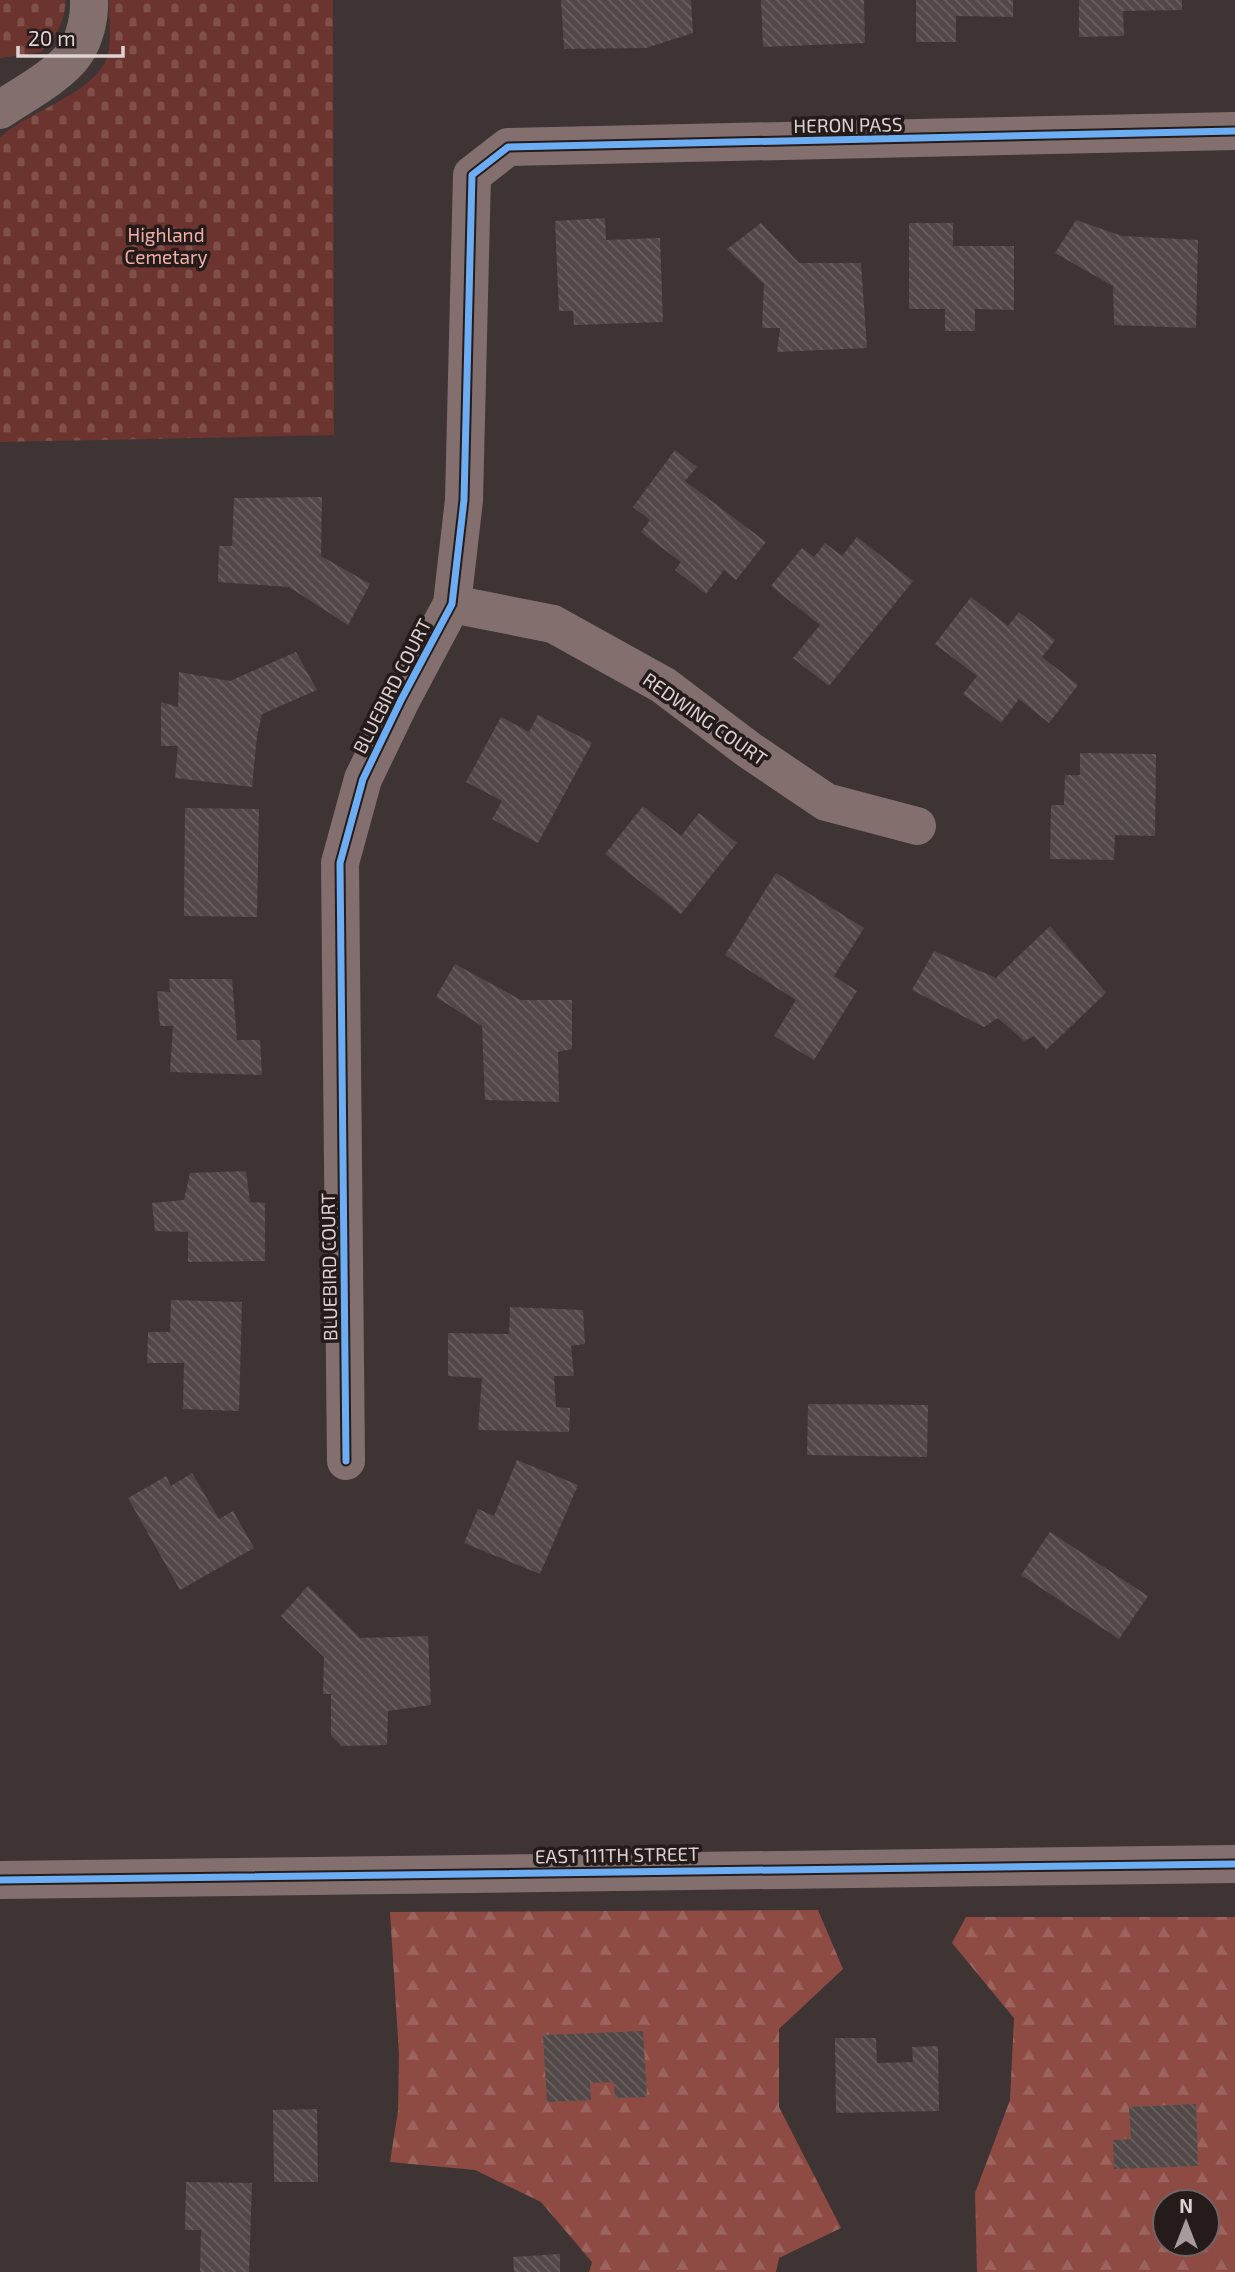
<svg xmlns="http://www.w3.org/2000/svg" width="1235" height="2272" viewBox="0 0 1235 2272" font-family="'Exo 2',sans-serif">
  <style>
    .forest { fill: url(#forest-firs); fill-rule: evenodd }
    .cemetery { fill: url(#cemetery-stones) }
    .building { fill: url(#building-back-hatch) }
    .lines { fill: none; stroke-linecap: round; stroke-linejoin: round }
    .minor { stroke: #83706e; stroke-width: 38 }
    .cycleway-casing { stroke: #241b1a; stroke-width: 11 }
    .cycleway { stroke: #6dadf4; stroke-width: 7 }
    .labels { text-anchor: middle; stroke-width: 7; stroke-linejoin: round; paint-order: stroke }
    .street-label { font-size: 19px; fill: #dfd3d2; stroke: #241b1a }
    .park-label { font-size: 19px; fill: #f2afa6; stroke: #241b1a }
  </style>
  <defs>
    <pattern id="forest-firs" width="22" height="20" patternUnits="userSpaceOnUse" patternTransform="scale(1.75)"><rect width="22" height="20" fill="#8e4b44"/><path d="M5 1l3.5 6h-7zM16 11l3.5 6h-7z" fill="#9d645e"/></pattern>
    <pattern id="cemetery-stones" width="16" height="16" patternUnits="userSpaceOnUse" patternTransform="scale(1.75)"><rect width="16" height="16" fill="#6c342e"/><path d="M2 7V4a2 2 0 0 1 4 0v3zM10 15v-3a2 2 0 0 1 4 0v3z" fill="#81504b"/></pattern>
    <pattern id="building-back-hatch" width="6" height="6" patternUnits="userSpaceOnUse" patternTransform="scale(1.75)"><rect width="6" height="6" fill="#514847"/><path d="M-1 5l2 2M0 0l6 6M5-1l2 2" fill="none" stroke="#6a6261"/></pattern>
  </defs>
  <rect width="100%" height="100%" fill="#3f3434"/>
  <path class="forest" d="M818,1910L843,1969L779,2029V2107L841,2228L779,2258L776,2272H589L592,2262L541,2202L475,2170L390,2162L398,2111L399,2054L390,1912Z
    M966,1917H1235V2272H977L975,2193L1010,2100L1014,2018L952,1943ZM1165,2202H1207V2244H1165Z"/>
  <path class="cemetery" d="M0,0H65C66,23 55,35 41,52L0,58Z
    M109,0H333L334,435L0,442V138C28,110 103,92 109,50C111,34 109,16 109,0Z"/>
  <path class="building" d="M561,0H691L693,33L646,48L564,49Z
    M761,0H864L865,43L763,47Z
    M916,0H1013V17L956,16V42H916Z
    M1079,0H1182V10L1123,11L1124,36L1079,37Z
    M605,218L606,240L660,238L663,322L574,325L573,311H559L555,221Z
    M1076,220L1122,236L1198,240L1196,328L1114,325L1113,286L1055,253Z
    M761,223L799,263H861L867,348L777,352L780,328H762L764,284L727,249Z
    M909,223H953V246H1014V310L975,309V331H945V309H909Z
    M675,450L697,467L685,481L766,542L736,580L724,570L706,594L675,570L681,562L641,532L650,520L633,507Z
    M322,497L321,556L370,584L348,625L289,587L218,582L219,546H232L234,498Z
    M857,537L913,581L829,686L793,658L820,625L771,586L802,548L814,557L825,543L842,556Z
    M971,597L1008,626L1019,612L1055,640L1042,657L1078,685L1049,723L1019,699L1001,723L963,694L977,676L935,644Z
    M296,652L317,690L262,714L257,736L252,787L175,778L178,746H161V702L178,707L179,672L230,681Z
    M538,715L592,743L538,843L492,819L502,801L466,782L501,717L529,732Z
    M1080,753L1156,754L1155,836L1115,835L1114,860L1050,859L1051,805H1064L1065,775H1080Z
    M643,806L681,836L699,813L737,843L681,914L605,854Z
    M185,808L259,809L257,917L184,916Z
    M776,873L864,928L834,976L857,991L814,1060L774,1036L796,1000L725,955Z
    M1050,926L1106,993L1046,1050L1034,1036L1024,1041L998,1018L984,1027L912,990L934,951L996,978Z
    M455,964L521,1000H572V1049L558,1052L559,1102L485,1100L482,1026L436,997Z
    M169,979H232L237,1040H260L262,1075L170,1072L173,1026H160L157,991L170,992Z
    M246,1171L250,1202L265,1203V1261L188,1262V1232L155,1231L152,1203L184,1200L190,1173Z
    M171,1300L242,1302L239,1411L183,1409L184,1363H147L148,1332H170Z
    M510,1307L583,1310L585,1344L571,1346L574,1376H554L556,1407L570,1408L569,1432L478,1430L482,1378L448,1376V1333L509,1334Z
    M808,1404L928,1405L927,1457L807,1455Z
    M517,1460L578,1485L540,1574L464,1543L478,1509L494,1516Z
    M192,1473L219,1519L233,1511L254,1548L180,1590L128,1498L166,1476L171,1486Z
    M1050,1532L1148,1596L1119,1639L1021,1575Z
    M308,1586L360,1638L428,1636L431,1705L388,1711L387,1745L341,1746L331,1735V1694H323L324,1657L281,1616Z
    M643,2031L647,2097L615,2098L614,2082L590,2083L591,2100L547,2102L543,2035Z
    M835,2038H876L877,2063L913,2062L912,2047L938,2046L939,2111L836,2113Z
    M1196,2104L1198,2166L1114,2169L1113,2140L1131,2139L1129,2107Z
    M317,2109L318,2182H274L273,2110Z
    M186,2182L252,2183L249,2272H200L201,2230H185Z
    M560,2254V2272H514L513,2257Z"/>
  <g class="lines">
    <path class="minor" d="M0,110C22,95 60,75 75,53C85,39 90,16 89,0
      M452,604L553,624L663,685L749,750L826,802L917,826
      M346,1461L340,863L363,779L401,700L452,604L464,500L472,175L508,147L1235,131
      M0,1880L1235,1864"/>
    <defs>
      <path id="cycleway" d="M346,1461L340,863L363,779L401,700L452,604L464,500L472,175L508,147L1235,131
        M0,1880L1235,1864"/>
    </defs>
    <use href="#cycleway" class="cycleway-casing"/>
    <use href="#cycleway" class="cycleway"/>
  </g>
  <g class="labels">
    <g class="street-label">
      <text transform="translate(848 125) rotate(-1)" y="7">HERON PASS</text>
      <text transform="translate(392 686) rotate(-63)" y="7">BLUEBIRD COURT</text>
      <text transform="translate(705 719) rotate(35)" y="7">REDWING COURT</text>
      <text transform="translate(329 1267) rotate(-91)" y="7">BLUEBIRD COURT</text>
      <text transform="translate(617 1855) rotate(-1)" y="7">EAST 111TH STREET</text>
    </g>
    <g class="park-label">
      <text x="166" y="242">Highland<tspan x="166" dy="22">Cemetary</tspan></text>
    </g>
  </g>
  <g transform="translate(1186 2223)"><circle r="33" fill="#241b1a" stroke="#6f6564" stroke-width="2"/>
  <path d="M0-5L12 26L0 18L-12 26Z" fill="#a79b9b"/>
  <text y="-10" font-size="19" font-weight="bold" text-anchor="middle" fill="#dfd3d2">N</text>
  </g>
  <path d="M18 46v10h105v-10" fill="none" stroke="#dfd3d2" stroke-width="3.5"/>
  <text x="28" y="46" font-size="21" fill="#dfd3d2" stroke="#241b1a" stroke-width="5" paint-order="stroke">20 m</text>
</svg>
